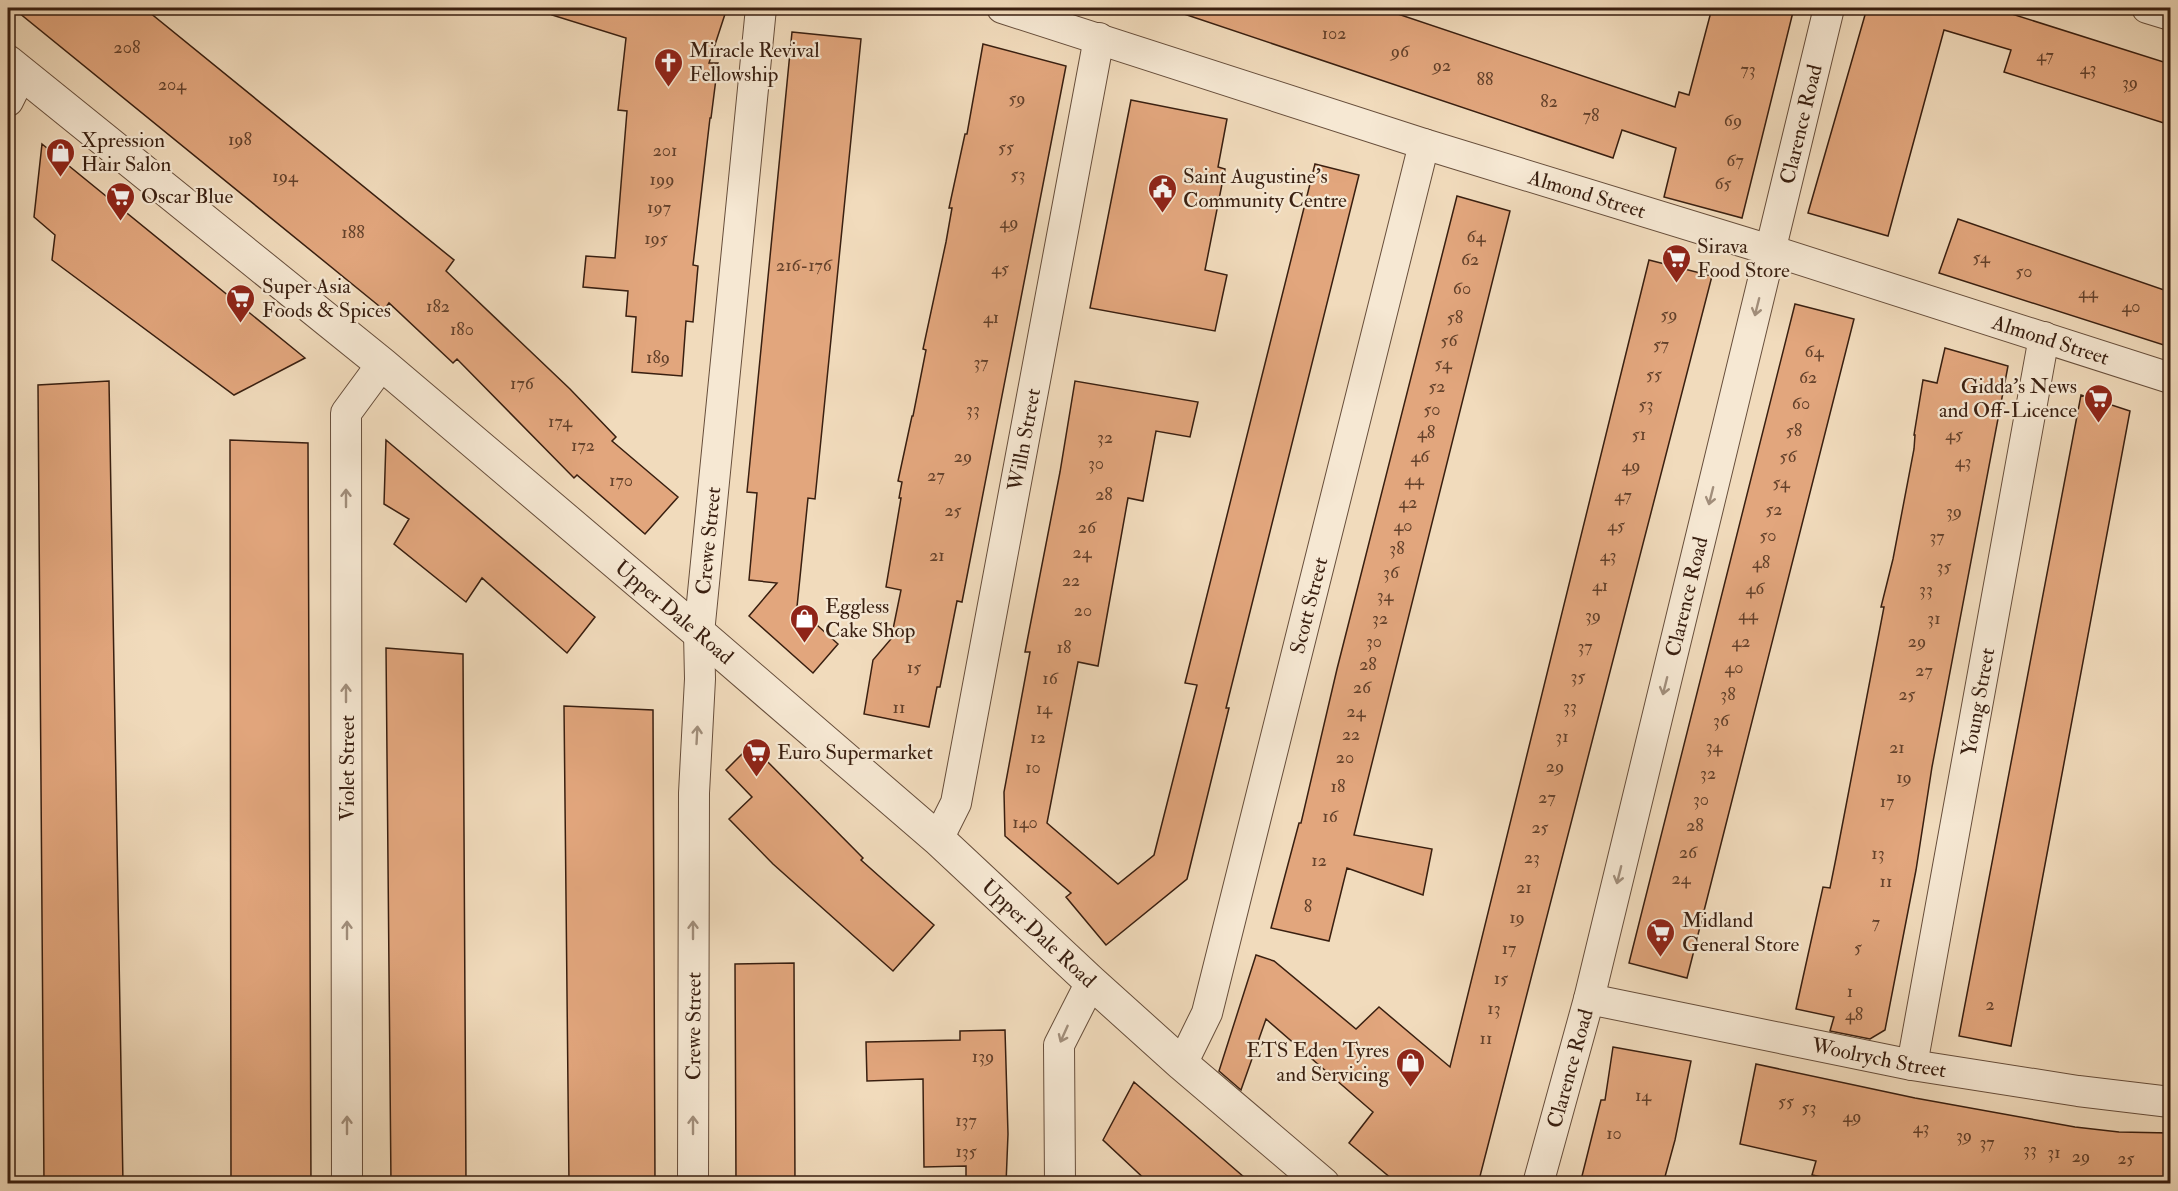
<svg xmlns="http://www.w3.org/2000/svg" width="2178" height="1191" viewBox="0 0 2178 1191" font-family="'IM FELL Double Pica',serif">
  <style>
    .building { fill: #e2a67d; stroke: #391f10; stroke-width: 1.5 }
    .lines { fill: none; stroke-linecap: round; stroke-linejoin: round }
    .minor-casing { stroke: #674e3b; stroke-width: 32 }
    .tertiary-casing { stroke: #674e3b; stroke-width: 35 }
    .minor { stroke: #f6e8d3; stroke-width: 30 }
    .tertiary { stroke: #f6e8d3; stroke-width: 33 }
    .oneway { stroke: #a18e7b }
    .labels { text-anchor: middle; stroke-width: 4.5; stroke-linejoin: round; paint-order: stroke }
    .number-label { font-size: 18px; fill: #63412b }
    .poi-label { font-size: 21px; fill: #391f10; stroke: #f6e8d3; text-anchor: start }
    .street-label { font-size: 21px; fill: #391f10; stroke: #f6e8d3 }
  </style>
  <rect width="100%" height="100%" fill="#f1dbbc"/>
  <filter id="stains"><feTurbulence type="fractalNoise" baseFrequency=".00333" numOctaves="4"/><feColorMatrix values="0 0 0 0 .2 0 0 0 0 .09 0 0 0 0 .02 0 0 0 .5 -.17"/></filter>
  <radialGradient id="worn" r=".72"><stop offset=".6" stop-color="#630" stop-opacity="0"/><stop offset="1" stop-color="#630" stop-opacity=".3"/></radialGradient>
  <path class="building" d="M13,8H144L454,260L446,271L570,389L616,437L612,441L678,497L645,534L577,475L574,478L457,359L453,363L389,303L384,310Z
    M553,8H727L709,63H718L711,118H710L693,265L698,266L693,322L686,321L682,376L632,372L636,317L626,316L628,291L583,287L586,256L615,258L627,111L618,110L626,38L552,15Z
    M1182,8H1380L1675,107L1679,92L1689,95L1712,8H1794L1742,218L1664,197L1676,148L1622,130L1613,158L1181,13Z
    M1867,8H1993L2170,64V125L2004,72L2011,50L1944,30L1888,236L1808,213Z
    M792,32L861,39L815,499L808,498L797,607L838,644L813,673L749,616L777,583L749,580L757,493L747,492Z
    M983,44L1066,66L962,602L957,601L940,687H937L929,727L864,714L873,660L891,639L901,590L886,587L901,498H899L902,482L898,481L912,416H913L926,350L923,349L946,242L952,208H949L965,134H967Z
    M1131,100L1227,119L1218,167L1225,169L1205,270L1227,275L1215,331L1090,308Z
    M42,144L305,358L234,395L52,260L55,235L34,217Z
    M1315,164L1359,175L1226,708H1229L1187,879L1106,945L1066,897L1071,893L1005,836L1004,792L1030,652H1025L1060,472L1075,381L1198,402L1190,437L1156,431L1143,501L1128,498L1098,666L1078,662L1047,823L1118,884L1154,855L1197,685L1185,683Z
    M1457,196L1510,211L1354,835L1432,849L1423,895L1347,868L1329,941L1271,928L1299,823H1301L1337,669Z
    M1958,219L2170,292V347L1939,273Z
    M1649,260L1712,276L1478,1184H1398L1349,1143L1373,1112L1266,1019L1241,1090L1219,1071L1256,955L1274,961L1356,1029L1379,1007L1450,1067Z
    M1795,304L1854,319L1687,978L1629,963Z
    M1945,348L2008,366L1932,767L1916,870L1885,1030L1870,1039L1830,1031L1834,1017L1796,1009L1823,887L1830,888L1836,858L1884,607H1881L1893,559L1914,449L1915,435H1914L1923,380L1937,383Z
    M109,381L123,1184H44L38,385Z
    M2081,395L2130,411L2011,1046L1959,1036Z
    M230,440L308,443L311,1184H231Z
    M386,440L595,617L567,653L482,578L466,602L394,544L409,519L384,504Z
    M386,648L463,654L466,1184H391Z
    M564,706L653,710L655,1184H569Z
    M751,745L863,858L861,860L934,925L893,971L773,864L729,819L752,797L726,770Z
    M794,963L795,1184H736L735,964Z
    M1005,1030L1008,1134L1006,1184H966V1166L924,1167L923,1079L867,1081L866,1042L960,1040V1031Z
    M1613,1047L1691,1061L1675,1140L1663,1184H1580L1601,1100H1605Z
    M1756,1064L1915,1098L2075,1127L2119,1132L2170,1133V1184H1890L1832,1179L1812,1175L1816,1161L1740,1144Z
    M1134,1082L1252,1184H1150L1103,1140Z"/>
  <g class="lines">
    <defs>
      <g id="minor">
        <path id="s1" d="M1002,8L1424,144L1770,250L2170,378"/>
        <path d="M2147,8L2170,15"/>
        <path d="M8,101L22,73"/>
        <path id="s2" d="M938,839L956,803L1099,38"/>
        <path id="s3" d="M1589,999L1912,1065L2078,1091L2170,1102"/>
        <path id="s4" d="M1182,1064L1207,1013L1424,144"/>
        <path id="s5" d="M1912,1065L2044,337"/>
        <path d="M347,1184L346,413L382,364"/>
        <path id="s6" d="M693,1184L694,793L700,679L699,633L761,8"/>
        <path d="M1060,1184L1059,1045L1091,982"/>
        <path id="s7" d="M1538,1184L1589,999L1829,8"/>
      </g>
      <g id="tertiary">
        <path id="s8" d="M8,62L382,364L699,633L938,839L1091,982L1182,1064L1323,1184"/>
      </g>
    </defs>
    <use href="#minor" class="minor-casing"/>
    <use href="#tertiary" class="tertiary-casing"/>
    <use href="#minor" class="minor"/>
    <use href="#tertiary" class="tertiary"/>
  </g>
  <defs><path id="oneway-shaft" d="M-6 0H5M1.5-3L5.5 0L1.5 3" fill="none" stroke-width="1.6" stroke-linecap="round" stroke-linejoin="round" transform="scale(1.5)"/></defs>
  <g class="oneway">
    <use href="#oneway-shaft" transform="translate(1757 307) rotate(104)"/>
    <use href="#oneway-shaft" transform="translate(1711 496) rotate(104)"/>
    <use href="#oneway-shaft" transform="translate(346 498) rotate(-90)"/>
    <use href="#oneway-shaft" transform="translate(1665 686) rotate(104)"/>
    <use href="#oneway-shaft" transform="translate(346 693) rotate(-90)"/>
    <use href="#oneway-shaft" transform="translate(697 735) rotate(-87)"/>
    <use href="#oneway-shaft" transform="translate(1619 875) rotate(104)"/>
    <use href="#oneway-shaft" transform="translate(347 930) rotate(-90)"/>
    <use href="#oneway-shaft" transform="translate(693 930) rotate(-90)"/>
    <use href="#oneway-shaft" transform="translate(1064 1034) rotate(114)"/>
    <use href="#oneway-shaft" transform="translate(347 1125) rotate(-90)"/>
    <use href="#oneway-shaft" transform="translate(693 1125) rotate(-90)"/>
  </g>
  <defs>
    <symbol id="church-pin" viewBox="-11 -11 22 30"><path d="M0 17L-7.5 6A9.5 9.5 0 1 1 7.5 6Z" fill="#8f2418" stroke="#f6e8d3"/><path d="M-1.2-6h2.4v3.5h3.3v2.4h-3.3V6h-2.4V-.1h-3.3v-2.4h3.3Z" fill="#fff"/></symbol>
    <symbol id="shop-pin" viewBox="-11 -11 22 30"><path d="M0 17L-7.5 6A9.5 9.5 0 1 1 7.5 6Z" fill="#8f2418" stroke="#f6e8d3"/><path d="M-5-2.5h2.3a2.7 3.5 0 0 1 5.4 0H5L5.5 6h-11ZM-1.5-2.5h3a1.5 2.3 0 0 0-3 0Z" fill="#fff"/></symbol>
    <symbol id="civic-pin" viewBox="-11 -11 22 30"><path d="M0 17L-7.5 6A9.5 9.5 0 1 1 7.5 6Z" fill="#8f2418" stroke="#f6e8d3"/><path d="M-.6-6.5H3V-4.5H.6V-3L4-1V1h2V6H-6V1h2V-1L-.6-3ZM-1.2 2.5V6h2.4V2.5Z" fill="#fff"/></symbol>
    <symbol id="supermarket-pin" viewBox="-11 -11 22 30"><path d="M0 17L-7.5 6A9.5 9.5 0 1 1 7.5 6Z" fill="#8f2418" stroke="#f6e8d3"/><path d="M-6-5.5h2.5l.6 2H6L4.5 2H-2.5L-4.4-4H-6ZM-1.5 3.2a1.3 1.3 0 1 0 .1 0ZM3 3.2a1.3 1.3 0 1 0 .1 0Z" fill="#fff"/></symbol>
  </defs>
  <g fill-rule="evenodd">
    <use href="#church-pin" x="652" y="46" width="33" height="45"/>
    <use href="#shop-pin" x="44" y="136" width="33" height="45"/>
    <use href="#civic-pin" x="1146" y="172" width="33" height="45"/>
    <use href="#supermarket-pin" x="104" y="180" width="33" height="45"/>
    <use href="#supermarket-pin" x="1660" y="242" width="33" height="45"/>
    <use href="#supermarket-pin" x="224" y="282" width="33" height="45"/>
    <use href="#supermarket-pin" x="2082" y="382" width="33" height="45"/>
    <use href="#shop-pin" x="788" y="602" width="33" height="45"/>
    <use href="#supermarket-pin" x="740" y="736" width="33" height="45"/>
    <use href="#supermarket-pin" x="1644" y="916" width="33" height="45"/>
    <use href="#shop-pin" x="1394" y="1046" width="33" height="45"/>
  </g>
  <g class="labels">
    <g class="number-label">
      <text x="1334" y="39">102</text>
      <text x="127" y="53">208</text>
      <text x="1400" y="57">96</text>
      <text x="2045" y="61">47</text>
      <text x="1442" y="71">92</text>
      <text x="2088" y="74">43</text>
      <text x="1748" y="75">73</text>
      <text x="1485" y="85">88</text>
      <text x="2130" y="88">39</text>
      <text x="172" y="90">204</text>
      <text x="1017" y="104">59</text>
      <text x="1549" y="107">82</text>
      <text x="1591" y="121">78</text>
      <text x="1733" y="126">69</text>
      <text x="240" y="145">198</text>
      <text x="1006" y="153">55</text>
      <text x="665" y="156">201</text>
      <text x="1735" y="166">67</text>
      <text x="1018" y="180">53</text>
      <text x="285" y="182">194</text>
      <text x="662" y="185">199</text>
      <text x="1723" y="189">65</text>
      <text x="659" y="213">197</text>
      <text x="1009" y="228">49</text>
      <text x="353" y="238">188</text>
      <text x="1476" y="242">64</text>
      <text x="656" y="244">195</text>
      <text x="1981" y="263">54</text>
      <text x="1470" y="265">62</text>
      <text x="804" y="271">216-176</text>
      <text x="1000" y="274">45</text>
      <text x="2024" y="277">50</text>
      <text x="1462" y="294">60</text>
      <text x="2088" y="298">44</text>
      <text x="438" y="312">182</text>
      <text x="2131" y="312">40</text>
      <text x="1669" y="320">59</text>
      <text x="991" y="323">41</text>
      <text x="1455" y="323">58</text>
      <text x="462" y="335">180</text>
      <text x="1449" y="346">56</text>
      <text x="1661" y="350">57</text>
      <text x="1814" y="357">64</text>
      <text x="658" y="363">189</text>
      <text x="981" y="368">37</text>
      <text x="1443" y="369">54</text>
      <text x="1654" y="380">55</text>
      <text x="1808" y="383">62</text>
      <text x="522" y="389">176</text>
      <text x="1437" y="392">52</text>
      <text x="1801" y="409">60</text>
      <text x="1646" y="410">53</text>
      <text x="973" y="415">33</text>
      <text x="1432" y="415">50</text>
      <text x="560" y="427">174</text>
      <text x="1794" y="436">58</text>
      <text x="1426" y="438">48</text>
      <text x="1639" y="440">51</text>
      <text x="1954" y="440">45</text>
      <text x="1105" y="443">32</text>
      <text x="583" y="451">172</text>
      <text x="963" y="462">29</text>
      <text x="1420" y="462">46</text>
      <text x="1788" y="462">56</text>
      <text x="1963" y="467">43</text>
      <text x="1096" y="469">30</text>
      <text x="1631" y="471">49</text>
      <text x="936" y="481">27</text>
      <text x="1414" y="485">44</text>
      <text x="621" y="486">170</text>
      <text x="1781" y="488">54</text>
      <text x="1104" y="500">28</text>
      <text x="1623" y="501">47</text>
      <text x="1408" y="508">42</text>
      <text x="1774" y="515">52</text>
      <text x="953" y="516">25</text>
      <text x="1954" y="517">39</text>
      <text x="1403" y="531">40</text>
      <text x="1616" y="531">45</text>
      <text x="1087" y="533">26</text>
      <text x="1768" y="541">50</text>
      <text x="1937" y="542">37</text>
      <text x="1397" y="554">38</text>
      <text x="1082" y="558">24</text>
      <text x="937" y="561">21</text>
      <text x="1608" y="561">43</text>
      <text x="1761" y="568">48</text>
      <text x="1944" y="572">35</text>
      <text x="1391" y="578">36</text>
      <text x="1071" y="586">22</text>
      <text x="1600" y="591">41</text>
      <text x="1755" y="594">46</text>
      <text x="1926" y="595">33</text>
      <text x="1385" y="601">34</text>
      <text x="1083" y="616">20</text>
      <text x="1748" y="620">44</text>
      <text x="1593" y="621">39</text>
      <text x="1380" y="624">32</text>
      <text x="1934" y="624">31</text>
      <text x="1374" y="647">30</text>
      <text x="1741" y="647">42</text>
      <text x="1917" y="647">29</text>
      <text x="1585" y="652">37</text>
      <text x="1064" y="653">18</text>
      <text x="1368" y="670">28</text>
      <text x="914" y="673">15</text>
      <text x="1734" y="673">40</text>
      <text x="1924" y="676">27</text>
      <text x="1578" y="682">35</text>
      <text x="1050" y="684">16</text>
      <text x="1362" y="693">26</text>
      <text x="1728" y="700">38</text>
      <text x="1907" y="700">25</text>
      <text x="1570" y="712">33</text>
      <text x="899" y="713">11</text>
      <text x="1044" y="714">14</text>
      <text x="1356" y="717">24</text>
      <text x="1721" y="726">36</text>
      <text x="1351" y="740">22</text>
      <text x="1562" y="742">31</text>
      <text x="1038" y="743">12</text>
      <text x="1714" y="752">34</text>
      <text x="1897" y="753">21</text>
      <text x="1345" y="763">20</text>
      <text x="1555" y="772">29</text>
      <text x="1033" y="773">10</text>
      <text x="1708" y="779">32</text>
      <text x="1904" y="783">19</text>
      <text x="1338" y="792">18</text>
      <text x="1547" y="803">27</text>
      <text x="1701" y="805">30</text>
      <text x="1887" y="807">17</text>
      <text x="1330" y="822">16</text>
      <text x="1025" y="828">140</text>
      <text x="1695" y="831">28</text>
      <text x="1540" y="833">25</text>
      <text x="1688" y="858">26</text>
      <text x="1878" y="859">13</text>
      <text x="1532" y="863">23</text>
      <text x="1319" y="866">12</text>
      <text x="1681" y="884">24</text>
      <text x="1886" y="887">11</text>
      <text x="1524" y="893">21</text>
      <text x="1308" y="912">8</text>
      <text x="1517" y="923">19</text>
      <text x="1876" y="928">7</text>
      <text x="1858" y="953">5</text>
      <text x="1509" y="954">17</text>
      <text x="1501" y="984">15</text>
      <text x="1850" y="997">1</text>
      <text x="1990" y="1010">2</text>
      <text x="1494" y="1014">13</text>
      <text x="1854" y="1020">48</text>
      <text x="1486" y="1044">11</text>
      <text x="983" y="1062">139</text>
      <text x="1643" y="1101">14</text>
      <text x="1786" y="1107">55</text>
      <text x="1809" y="1113">53</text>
      <text x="1852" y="1122">49</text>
      <text x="966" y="1126">137</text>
      <text x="1921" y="1133">43</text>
      <text x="1614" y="1139">10</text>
      <text x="1964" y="1141">39</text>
      <text x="1987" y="1148">37</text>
      <text x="2030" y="1155">33</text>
      <text x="966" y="1157">135</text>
      <text x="2054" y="1158">31</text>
      <text x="2081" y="1162">29</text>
      <text x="2126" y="1164">25</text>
    </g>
    <g class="poi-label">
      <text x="689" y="57">Miracle Revival<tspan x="689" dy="24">Fellowship</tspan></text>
      <text x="81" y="147">Xpression<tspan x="81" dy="24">Hair Salon</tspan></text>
      <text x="1183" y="183">Saint Augustine's<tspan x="1183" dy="24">Community Centre</tspan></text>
      <text x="141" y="203">Oscar Blue</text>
      <text x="1697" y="253">Sirava<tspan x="1697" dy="24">Food Store</tspan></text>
      <text x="262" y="293">Super Asia<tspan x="262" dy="24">Foods &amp; Spices</tspan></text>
      <text x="2077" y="393" text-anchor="end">Gidda's News<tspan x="2077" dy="24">and Off-Licence</tspan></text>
      <text x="825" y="613">Eggless<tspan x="825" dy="24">Cake Shop</tspan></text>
      <text x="777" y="759">Euro Supermarket</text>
      <text x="1682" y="927">Midland<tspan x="1682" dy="24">General Store</tspan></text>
      <text x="1389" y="1057" text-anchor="end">ETS Eden Tyres<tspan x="1389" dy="24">and Servicing</tspan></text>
    </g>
    <g class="street-label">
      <text dy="7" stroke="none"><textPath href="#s7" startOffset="1092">Clarence Road</textPath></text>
      <text dy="7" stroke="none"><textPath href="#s1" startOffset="614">Almond Street</textPath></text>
      <text dy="7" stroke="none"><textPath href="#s1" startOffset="1100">Almond Street</textPath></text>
      <text dy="7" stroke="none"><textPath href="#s2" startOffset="410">Willn Street</textPath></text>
      <text dy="7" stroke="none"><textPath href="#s6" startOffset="644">Crewe Street</textPath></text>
      <text dy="7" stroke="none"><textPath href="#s7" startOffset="606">Clarence Road</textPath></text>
      <text dy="7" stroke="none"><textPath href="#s4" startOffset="477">Scott Street</textPath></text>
      <text dy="7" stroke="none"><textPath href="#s8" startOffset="864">Upper Dale Road</textPath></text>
      <text dy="7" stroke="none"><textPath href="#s5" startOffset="369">Young Street</textPath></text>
      <text transform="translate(347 768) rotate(-90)" y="7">Violet Street</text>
      <text dy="7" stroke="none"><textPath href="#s8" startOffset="1350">Upper Dale Road</textPath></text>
      <text dy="7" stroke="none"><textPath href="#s6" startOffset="158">Crewe Street</textPath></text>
      <text dy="7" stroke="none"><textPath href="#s3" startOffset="296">Woolrych Street</textPath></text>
      <text dy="7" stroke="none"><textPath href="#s7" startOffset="120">Clarence Road</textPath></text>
    </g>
  </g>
  <rect width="2178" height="1191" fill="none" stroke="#f1dbbc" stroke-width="30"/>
  <rect x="9" y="9" width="2160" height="1173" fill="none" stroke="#391f10" stroke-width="3"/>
  <rect x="15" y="15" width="2148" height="1161" fill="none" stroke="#391f10" stroke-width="1.5"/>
  <rect width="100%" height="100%" filter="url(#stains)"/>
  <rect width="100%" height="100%" fill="url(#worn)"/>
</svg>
